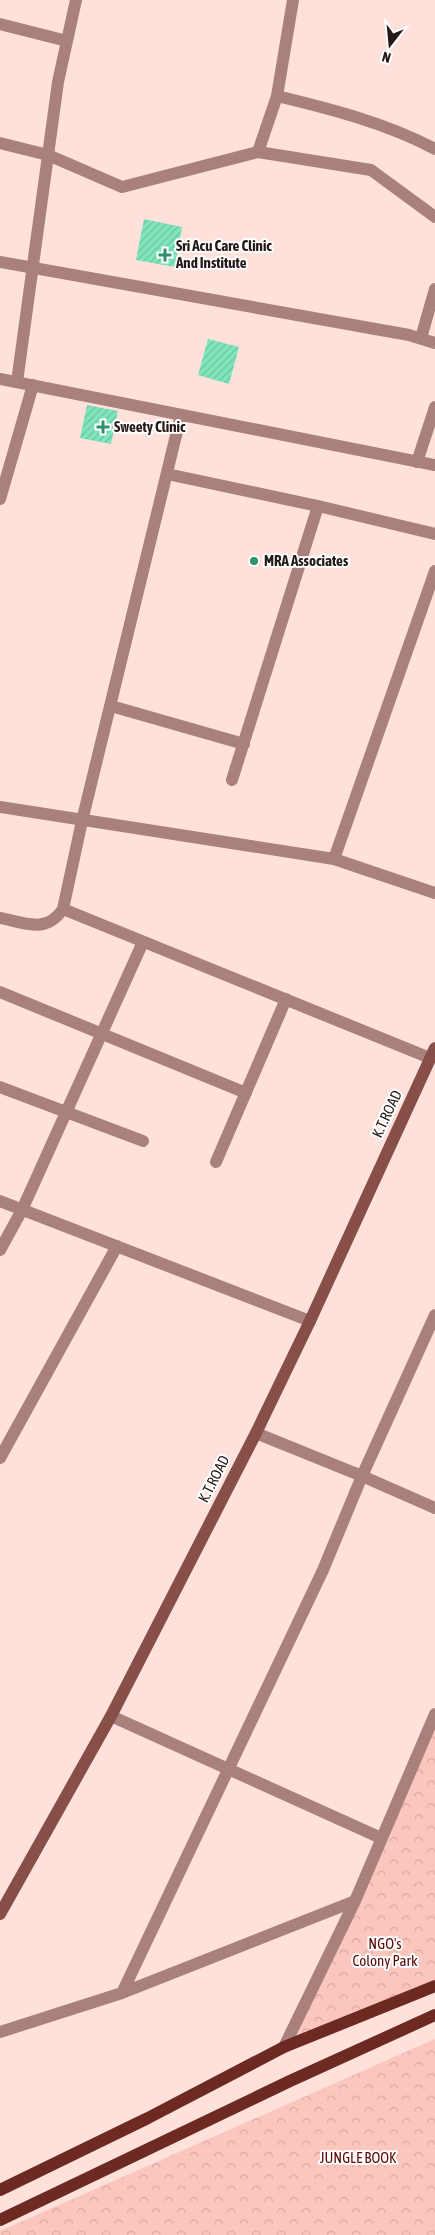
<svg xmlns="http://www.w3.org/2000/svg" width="435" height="2235" viewBox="0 0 435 2235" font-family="'Asap Condensed',sans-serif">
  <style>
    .park { fill: url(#park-crowns) }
    .building { fill: url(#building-hatch) }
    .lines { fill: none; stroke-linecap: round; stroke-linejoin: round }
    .minor { stroke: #a9817a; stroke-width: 12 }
    .tertiary { stroke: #a9817a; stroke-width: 12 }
    .secondary { stroke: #874f47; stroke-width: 12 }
    .primary { stroke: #6d2a22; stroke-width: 12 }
    .poi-dot { fill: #2b916e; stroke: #fff; stroke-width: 2 }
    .labels { text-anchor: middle; stroke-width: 4; stroke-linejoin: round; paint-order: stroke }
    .poi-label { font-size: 15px; font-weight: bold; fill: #251a18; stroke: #fff; text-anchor: start }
    .street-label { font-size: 15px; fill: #251a18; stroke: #fff }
    .park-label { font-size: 15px; fill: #5c0a06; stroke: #fff }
  </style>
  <defs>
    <pattern id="park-crowns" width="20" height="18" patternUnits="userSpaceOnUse" patternTransform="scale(1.25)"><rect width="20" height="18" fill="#fbc6bd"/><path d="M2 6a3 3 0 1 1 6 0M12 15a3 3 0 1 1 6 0" fill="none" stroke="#d7aaa2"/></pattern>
    <pattern id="building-hatch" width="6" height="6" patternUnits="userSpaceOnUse" patternTransform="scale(1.25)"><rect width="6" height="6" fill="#7fe5bb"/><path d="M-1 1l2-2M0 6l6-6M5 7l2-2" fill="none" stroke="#6ec4a0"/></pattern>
  </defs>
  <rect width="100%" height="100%" fill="#ffe1db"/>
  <path class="park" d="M435,1714V1986L284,2047Z
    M435,2039V2235H0V2231Z"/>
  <path class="building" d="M144,219L182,227L175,267L136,260Z
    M208,339L239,347L229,384L198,375Z
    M87,405L118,411L111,444L80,438Z"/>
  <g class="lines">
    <path class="minor" d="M293,0L277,96C331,109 386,123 435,149
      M0,24L67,41
      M0,143L48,155L122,187L258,152L371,170L435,217
      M258,152L277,96
      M0,262L409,335L435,343
      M421,338L435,289
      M17,382L58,82L76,0
      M417,462L435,407
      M167,474L318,506L435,534
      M0,499L33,385
      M111,706L244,744
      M232,780L318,506
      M0,807L334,859L435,893
      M334,859L435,571
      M63,909L430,1058
      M0,918C26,923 46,934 63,909L82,821L181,415
      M0,992L246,1093
      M0,1087L143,1141
      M216,1162L286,999
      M0,1201L310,1321
      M0,1250L22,1210L143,942
      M256,1433L362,1476L435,1508
      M0,1458L117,1246
      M111,1716L381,1838
      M122,1993L323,1570L362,1476L435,1315
      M0,2032L122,1993L355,1901
      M284,2047L355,1901L435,1714"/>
    <path class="tertiary" d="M0,379L435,465"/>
    <path class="secondary" d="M0,1914L111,1716L256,1433L310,1321L435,1048"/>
    <path class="primary" d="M0,2190L148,2118L284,2047L435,1986
      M0,2220L290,2081L435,2015"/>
  </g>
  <g class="poi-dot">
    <path d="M162.5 247.5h5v5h5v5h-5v5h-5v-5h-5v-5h5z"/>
    <path d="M100.5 419.5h5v5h5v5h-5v5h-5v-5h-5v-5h5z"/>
    <circle cx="254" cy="561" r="5"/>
  </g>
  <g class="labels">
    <g class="poi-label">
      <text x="176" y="251">Sri Acu Care Clinic<tspan x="176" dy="17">And Institute</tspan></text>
      <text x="114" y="432">Sweety Clinic</text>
      <text x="264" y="566">MRA Associates</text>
    </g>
    <g class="street-label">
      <text transform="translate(387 1114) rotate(-65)" y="5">K.T.ROAD</text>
      <text transform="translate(214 1479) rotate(-63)" y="5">K.T.ROAD</text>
    </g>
    <g class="park-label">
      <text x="385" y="1949">NGO's<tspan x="385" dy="17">Colony Park</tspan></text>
      <text x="358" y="2163">JUNGLE BOOK</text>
    </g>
  </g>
  <g transform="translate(390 45) rotate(196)" stroke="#ffffff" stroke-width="4" paint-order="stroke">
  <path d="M0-4L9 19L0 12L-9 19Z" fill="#251a18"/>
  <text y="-8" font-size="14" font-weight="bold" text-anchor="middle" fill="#251a18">N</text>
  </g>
</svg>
